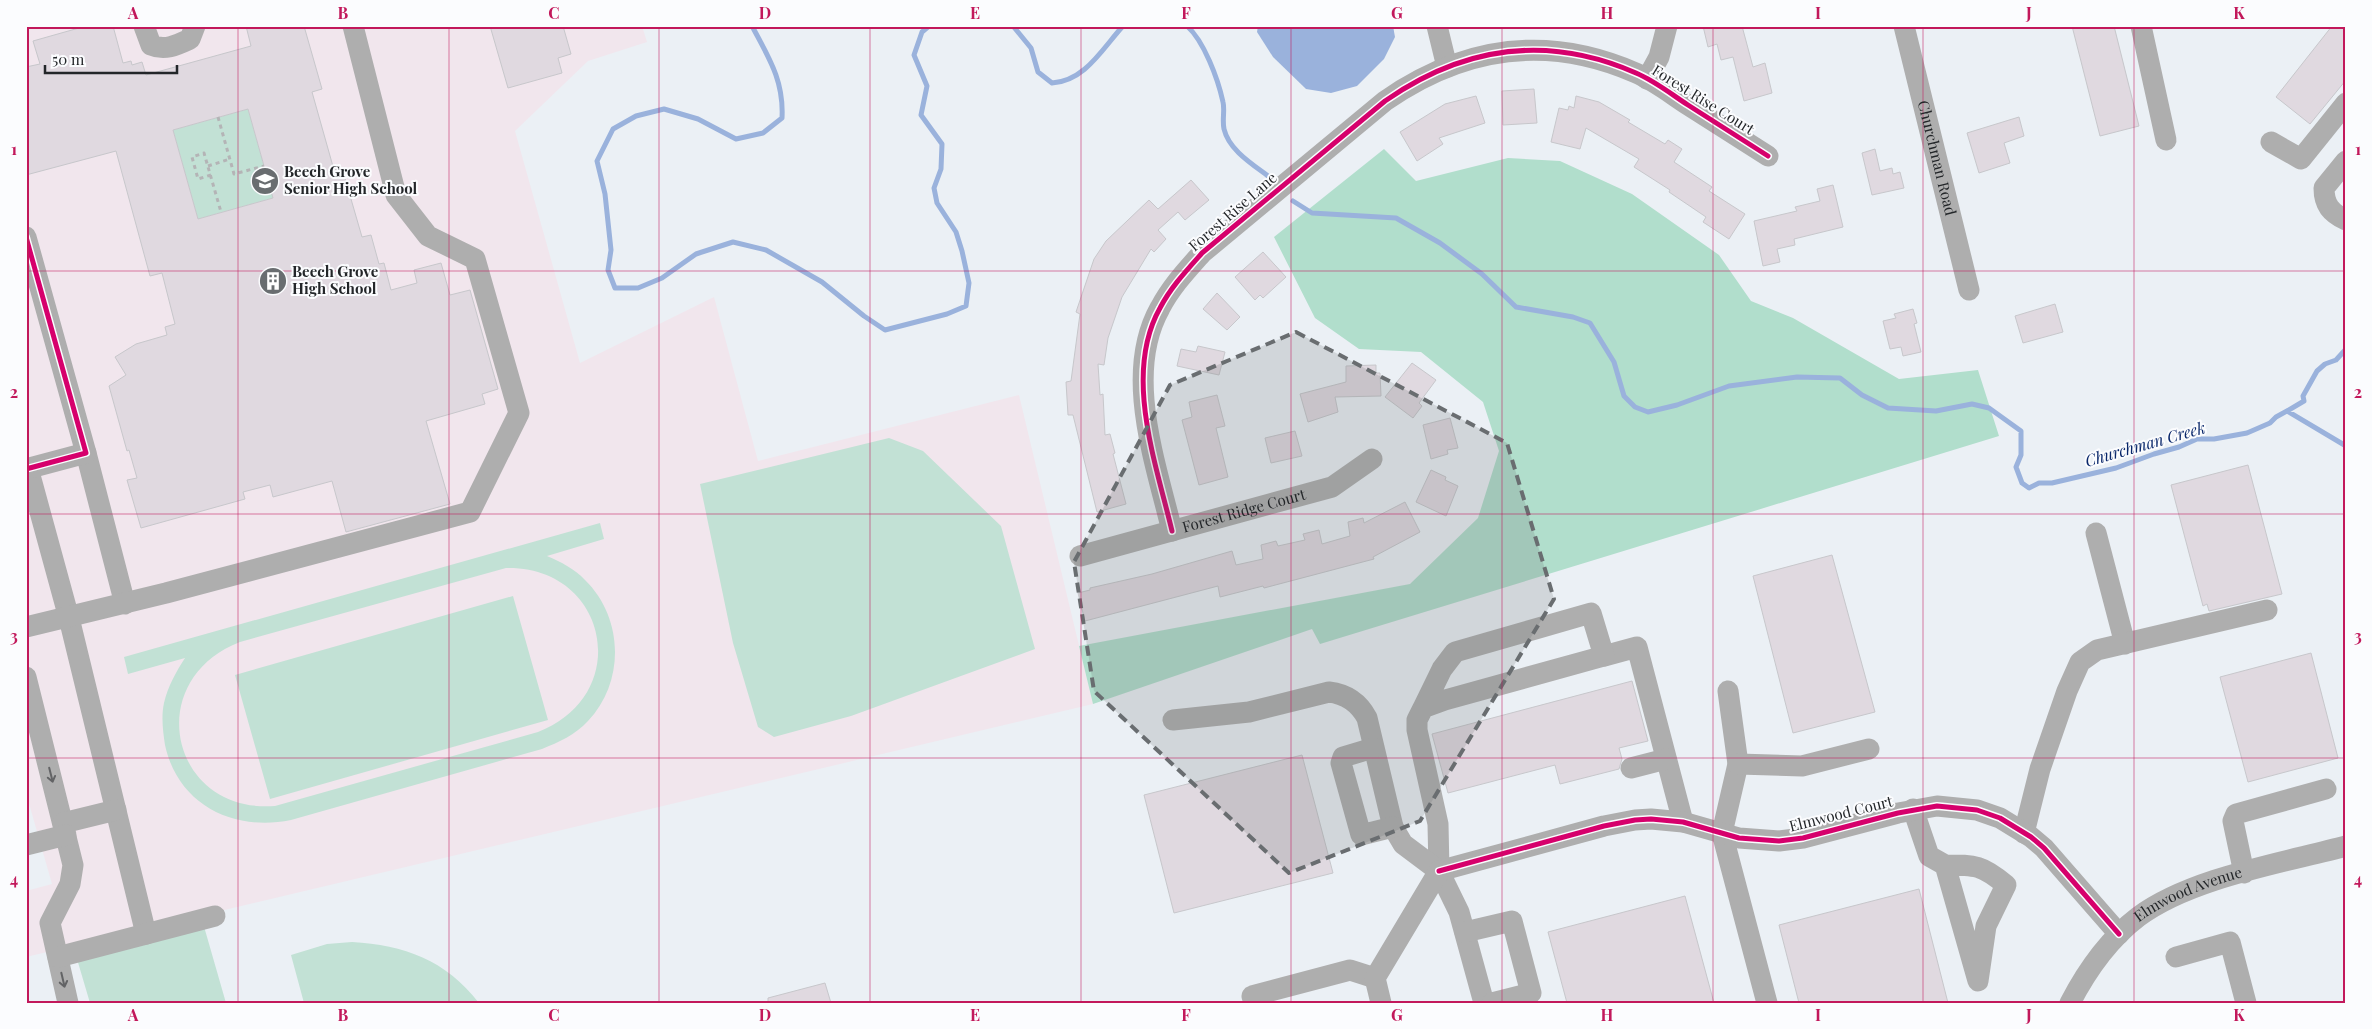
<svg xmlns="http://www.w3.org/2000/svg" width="2372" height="1029" viewBox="0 0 2372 1029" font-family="'Playfair Display',serif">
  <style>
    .education { fill: #f1e6ed }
    .green { fill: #c2e1d5; fill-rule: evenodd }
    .forest { fill: #b1decc }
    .water { fill: #9ab2dc }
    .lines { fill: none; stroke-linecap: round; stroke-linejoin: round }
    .stream { stroke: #9ab2dc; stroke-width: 5 }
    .building { fill: #e0d9e0; stroke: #c7c7cb; fill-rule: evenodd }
    .path { stroke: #b4b4b6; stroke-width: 3; stroke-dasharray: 4 4; stroke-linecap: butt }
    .minor { stroke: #aeaeae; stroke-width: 21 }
    .cycleway-casing { stroke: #fbfcfe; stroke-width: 8 }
    .cycleway { stroke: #d6006c; stroke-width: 5 }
    .oneway { stroke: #626365 }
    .marked { fill: #696d70; fill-opacity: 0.2; stroke: #696d70; stroke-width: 4; stroke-dasharray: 10 6; stroke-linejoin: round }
    .grid { fill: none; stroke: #c2185b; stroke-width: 1; stroke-opacity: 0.55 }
    .labels { text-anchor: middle; stroke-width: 4; stroke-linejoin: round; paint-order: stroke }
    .street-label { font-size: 15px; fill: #232629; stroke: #fbfcfe }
    .poi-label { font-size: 15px; font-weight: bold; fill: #232629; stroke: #fbfcfe; text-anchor: start }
    .water-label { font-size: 16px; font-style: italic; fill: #08266a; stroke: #fbfcfe }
    .neatline { fill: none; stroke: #c2185b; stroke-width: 2 }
    .grid-label { font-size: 16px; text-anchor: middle; font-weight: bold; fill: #c2185b }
  </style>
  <rect width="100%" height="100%" fill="#ebf0f5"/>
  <path class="education" d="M26,26H642L647,42L588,61L515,131L580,363L714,297L758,461L1019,395L1093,704L26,957V891L52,884L26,793Z"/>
  <path class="green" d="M248,109L273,198L198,219L173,130Z
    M889,438L923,451L1001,526L1035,649L851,716L774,737L758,727L733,643L700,484Z
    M600,523L604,539L547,556C561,562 575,569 585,580C624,618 625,682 588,721C575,735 559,742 542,749L291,820C234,832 178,805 165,745C163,731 161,717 164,703C168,686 176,672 185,658L128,674L124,657ZM506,568C609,566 634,695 538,732L275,806C170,814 141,680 240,642Z
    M513,596L548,720L270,799L235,675Z
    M203,923L226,1003H90L77,959Z
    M352,942C404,945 446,960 479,1003H304L291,955L327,944Z"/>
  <path class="forest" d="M1384,149L1416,181L1508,158L1560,161L1632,194L1719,255L1751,301L1793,318L1899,379L1978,370L1999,436L1320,644L1312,629L1093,704L1079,646L1410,584L1478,518L1499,451L1483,402L1421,352L1359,349L1315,318L1274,237Z"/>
  <path class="water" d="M1258,26H1393L1395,37L1384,59L1357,86L1331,93L1306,89L1273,57L1257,32Z"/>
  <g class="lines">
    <path class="stream" d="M752,26C769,58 784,81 782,118L763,133L736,139L698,119L664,109L636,116L613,129L597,161L605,194L611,250L608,270L615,288H638L662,278L696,254L733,242L766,250L822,282L864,316L885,330L947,314L966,306L969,283L962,251L956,232L937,203L934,188L941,169L942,144L921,115L927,86L914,55L922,32L929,26
      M1013,26L1031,48L1038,72L1052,83C1085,81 1102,49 1123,26
      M1187,26C1204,41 1218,79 1223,102C1225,110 1222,120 1224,129C1229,150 1252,164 1268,176
      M1293,201L1312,213L1396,218L1440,243L1482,274L1516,307L1573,317L1590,323L1614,362L1624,396L1635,407L1648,412L1677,405L1729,386L1797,377L1840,378L1862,395L1888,408L1936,411L1972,404L1989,408L2021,431V455L2016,467L2022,483L2029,488L2039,483H2052L2116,468L2154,454L2179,447L2197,439H2214L2247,433L2270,423L2276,417L2287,411L2346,446
      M2287,411L2304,401L2303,396L2317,371L2325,364L2336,360L2346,349"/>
  </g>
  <path class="building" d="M86,26H113L123,63L131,61L132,65L142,62L146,75L251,46L246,26H304L322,89L312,92L334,170L342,168L362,237L371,235L379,264L384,263L391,290L417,283L414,270L441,263L450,295L470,290L498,389L482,394L485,404L426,421L450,504L346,532L332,481L273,497L270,485L243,492L245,499L141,528L127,480L137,478L129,450L127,451L109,386L126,375L115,357L136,344L167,335L165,327L175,324L162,273L150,276L116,151L26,175V67L40,64L33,41ZM248,109L273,198L198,219L173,130Z
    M490,26H563L571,54L558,58L562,73L508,88Z
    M1703,26H1742L1753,67L1765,63L1772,93L1744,101L1733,57L1721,60L1717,44L1708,47Z
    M2072,26H2114L2139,126L2100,136Z
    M2332,26H2346V80L2310,124L2276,97Z
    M1534,89L1537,123L1503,125L1502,91Z
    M1476,96L1485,123L1439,138L1443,144L1417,161L1400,132L1445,104Z
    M1576,96L1599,102L1630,120L1628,122L1665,144L1668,140L1682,149L1674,162L1712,187L1709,191L1745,214L1729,239L1703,222L1706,217L1669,192L1670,190L1634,167L1639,159L1586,128L1580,149L1551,142L1559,108L1568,110L1569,106L1574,108Z
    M2019,117L2024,136L2004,143L2010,163L1979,173L1967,133Z
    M1875,149L1880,171L1892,168L1893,174L1900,172L1904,188L1872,195L1862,153Z
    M1191,180L1209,200L1185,220L1178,212L1158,230L1166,239L1154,252L1151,249L1122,297L1108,338L1104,365L1098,364L1100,395L1103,394L1105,435L1110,434L1115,453L1113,454L1126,504L1097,512L1073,415H1068L1066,382L1071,381L1080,314L1076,312L1094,259L1106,241L1149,200L1158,209Z
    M1833,185L1843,227L1794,239L1795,245L1777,249L1780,262L1763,266L1754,221L1797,211L1795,207L1820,201L1817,189Z
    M1263,252L1286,277L1263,298L1260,295L1255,300L1235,277Z
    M1217,293L1240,317L1227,330L1203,309Z
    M2055,304L2063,332L2023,343L2015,316Z
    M1913,309L1917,323L1914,324L1921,352L1903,356L1901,347L1890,349L1883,321L1896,318L1894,314Z
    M1198,346L1225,352L1219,375L1177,366L1181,349L1196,352Z
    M1412,363L1436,380L1419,403L1422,406L1413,418L1385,397Z
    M1376,365V373H1380L1381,396L1335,397L1338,412L1308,422L1300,394L1346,382V366Z
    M1217,395L1225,426L1216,428L1228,477L1199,485L1182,420L1192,417L1189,402Z
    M1450,418L1458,448L1447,450L1448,454L1431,459L1423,425Z
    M1295,431L1302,456L1271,463L1265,438Z
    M2248,465L2282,594L2209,611L2207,604L2203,606L2171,485Z
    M1431,470L1446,477L1445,480L1458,486L1446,516L1416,502Z
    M1405,502L1420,532L1373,557L1374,559L1264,588L1263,586L1220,597L1218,586L1085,621L1078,593L1090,590V588L1152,574L1232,551L1236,565L1263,559L1261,545L1276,541L1278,546L1305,540L1303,534L1319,530L1322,544L1350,536L1348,522L1363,518L1364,523Z
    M1832,555L1875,712L1793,733L1753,576Z
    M2311,653L2338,758L2248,782L2220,677Z
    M1632,681L1648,741L1619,748L1622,759L1619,769L1560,784L1555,765L1448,793L1432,734Z
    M1302,755L1333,873L1174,913L1144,795Z
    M1919,889L1948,1003H1799L1779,925Z
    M1685,896L1714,1003H1567L1548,932Z
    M825,983L831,1003H768V998Z"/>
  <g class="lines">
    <path class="path" d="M218,117L234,174L264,166
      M208,166L230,159
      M211,175L198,179L192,157L204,153L221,212"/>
    <g class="minor">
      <path d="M144,26L151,45C165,51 177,45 190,39L195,26"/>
      <path d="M1437,26L1447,67"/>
      <path id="s1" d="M1904,26L1969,290"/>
      <path d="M2141,26L2166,140"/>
      <path d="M1647,79L1659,57L1667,26"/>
      <path d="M2271,142L2301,159L2346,103"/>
      <path d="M2346,161L2324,188C2324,205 2331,213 2346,220"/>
      <path d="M26,237L86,453L125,604"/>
      <path d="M28,468L69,618L146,934"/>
      <path d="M26,469L86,453"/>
      <path d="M1172,531C1156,463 1123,374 1160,308C1171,287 1186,271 1202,253L1385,101C1464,46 1547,34 1636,73C1655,81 1671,94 1688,105C1715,122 1741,139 1768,156"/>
      <path d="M2096,533L2125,644"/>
      <path id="s2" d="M1080,556L1332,487L1372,459"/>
      <path d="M26,627L166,593L470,512L519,413L475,259L428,236L396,195L353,26"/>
      <path d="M1604,656L1637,647L1683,822"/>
      <path d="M26,677L73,865L70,884L50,923L68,1003"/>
      <path d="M1728,691L1738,764L1722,833L1767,1003"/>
      <path d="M1423,708L1442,669L1455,652L1591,613L1604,656L1445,700L1423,708L1417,720V730L1438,824L1439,871L1459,912L1484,1003"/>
      <path d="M1173,720L1249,712L1329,692C1346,694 1359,703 1367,718L1393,827L1403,844L1439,871"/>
      <path d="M1373,748L1343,757L1341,763L1361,835L1393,827"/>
      <path d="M1738,764L1802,766L1869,749"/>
      <path d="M1631,768L1666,759"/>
      <path d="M1913,809L1929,856L1945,865L1978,981L1986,926L2006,885C1982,865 1976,865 1945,865"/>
      <path d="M63,823L116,810"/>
      <path d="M2024,833L2040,769L2067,691L2080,662L2097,650L2267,610"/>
      <path d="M26,845L66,835"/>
      <path d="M1439,871L1604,826L1635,820L1651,819L1683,822L1739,838L1779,841L1803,838L1898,813L1937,806L1977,810L2000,818L2031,837L2044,848L2119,934"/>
      <path d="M2244,873L2233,821L2236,814L2326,789"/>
      <path d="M1465,932L1512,921L1531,993L1492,1003"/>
      <path d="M58,957L215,916"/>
      <path d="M2176,957L2230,942L2246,1003"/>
      <path d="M1254,1003L1252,996L1350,970L1375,978"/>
      <path d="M1381,1003L1375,978L1439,871"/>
      <path id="s3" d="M2070,1003C2087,970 2108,940 2138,917C2190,878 2282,863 2346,846"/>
    </g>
    <defs>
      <path id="cycleway" d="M26,237L86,453L26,469
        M1172,531C1156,463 1123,374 1160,308C1171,287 1186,271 1202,253L1385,101C1464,46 1547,34 1636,73C1655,81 1671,94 1688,105C1715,122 1741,139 1768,156
        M1439,871L1604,826L1635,820L1651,819L1683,822L1739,838L1779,841L1803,838L1898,813L1937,806L1977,810L2000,818L2031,837L2044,848L2119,934"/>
    </defs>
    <use href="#cycleway" class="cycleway-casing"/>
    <use href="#cycleway" class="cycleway"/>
  </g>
  <defs><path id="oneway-shaft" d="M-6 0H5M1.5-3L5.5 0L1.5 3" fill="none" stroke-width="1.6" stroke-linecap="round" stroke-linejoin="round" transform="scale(1.25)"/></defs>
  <g class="oneway">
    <use href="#oneway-shaft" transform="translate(51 775) rotate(76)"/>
    <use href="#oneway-shaft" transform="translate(63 980) rotate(77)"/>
  </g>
  <path class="marked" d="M1296,332L1507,443L1554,599L1420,821L1289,873L1094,691L1074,562L1170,385Z"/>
  <path class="grid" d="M238,26V1003M449,26V1003M659,26V1003M870,26V1003M1081,26V1003M1291,26V1003M1502,26V1003M1713,26V1003M1923,26V1003M2134,26V1003M26,271H2346M26,514H2346M26,758H2346"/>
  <defs>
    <symbol id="school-disc" viewBox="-11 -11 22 22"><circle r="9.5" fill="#696d70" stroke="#fbfcfe"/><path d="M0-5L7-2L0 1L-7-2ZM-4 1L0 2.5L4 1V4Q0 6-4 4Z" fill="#fff"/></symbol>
    <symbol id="building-disc" viewBox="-11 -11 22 22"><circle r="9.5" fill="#696d70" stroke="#fbfcfe"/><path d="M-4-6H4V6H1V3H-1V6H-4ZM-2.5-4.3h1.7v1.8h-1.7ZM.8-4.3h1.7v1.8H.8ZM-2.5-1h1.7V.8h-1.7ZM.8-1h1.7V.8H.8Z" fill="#fff"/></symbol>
  </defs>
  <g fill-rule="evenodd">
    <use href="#school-disc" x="249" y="165" width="32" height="32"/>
    <use href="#building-disc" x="257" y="265" width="32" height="32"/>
  </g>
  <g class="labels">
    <g class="street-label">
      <text transform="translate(1703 100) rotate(32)" y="5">Forest Rise Court</text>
      <text dy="5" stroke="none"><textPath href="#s1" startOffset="136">Churchman Road</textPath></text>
      <text transform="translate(1233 212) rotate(-41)" y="5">Forest Rise Lane</text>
      <text dy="5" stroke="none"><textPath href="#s2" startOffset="170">Forest Ridge Court</textPath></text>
      <text transform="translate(1841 814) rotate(-14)" y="5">Elmwood Court</text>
      <text dy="5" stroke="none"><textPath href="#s3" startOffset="166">Elmwood Avenue</textPath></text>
    </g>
    <g class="poi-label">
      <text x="284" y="177">Beech Grove<tspan x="284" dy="17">Senior High School</tspan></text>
      <text x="292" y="277">Beech Grove<tspan x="292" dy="17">High School</tspan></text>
    </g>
    <g class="water-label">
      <text transform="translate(2145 444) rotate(-16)" y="6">Churchman Creek</text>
    </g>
  </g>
  <rect width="2372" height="1029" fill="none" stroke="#fbfcfe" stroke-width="55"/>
  <path d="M45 65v8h132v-8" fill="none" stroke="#232629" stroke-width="2.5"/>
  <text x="52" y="65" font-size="15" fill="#232629" stroke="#fbfcfe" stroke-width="4" paint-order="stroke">50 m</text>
  <rect x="28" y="28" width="2316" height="974" class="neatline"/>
  <g class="grid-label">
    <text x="133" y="19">A</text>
    <text x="343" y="19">B</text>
    <text x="554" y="19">C</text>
    <text x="765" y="19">D</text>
    <text x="975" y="19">E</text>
    <text x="1186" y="19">F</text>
    <text x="1397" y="19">G</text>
    <text x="1607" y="19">H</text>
    <text x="1818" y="19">I</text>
    <text x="2029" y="19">J</text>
    <text x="2239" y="19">K</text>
    <text x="14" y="155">1</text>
    <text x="2358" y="155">1</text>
    <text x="14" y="398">2</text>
    <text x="2358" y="398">2</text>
    <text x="14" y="642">3</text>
    <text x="2358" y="642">3</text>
    <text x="14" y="885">4</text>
    <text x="2358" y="885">4</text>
    <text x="133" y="1021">A</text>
    <text x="343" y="1021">B</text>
    <text x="554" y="1021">C</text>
    <text x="765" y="1021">D</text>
    <text x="975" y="1021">E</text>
    <text x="1186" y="1021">F</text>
    <text x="1397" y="1021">G</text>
    <text x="1607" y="1021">H</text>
    <text x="1818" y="1021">I</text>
    <text x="2029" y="1021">J</text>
    <text x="2239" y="1021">K</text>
  </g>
</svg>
